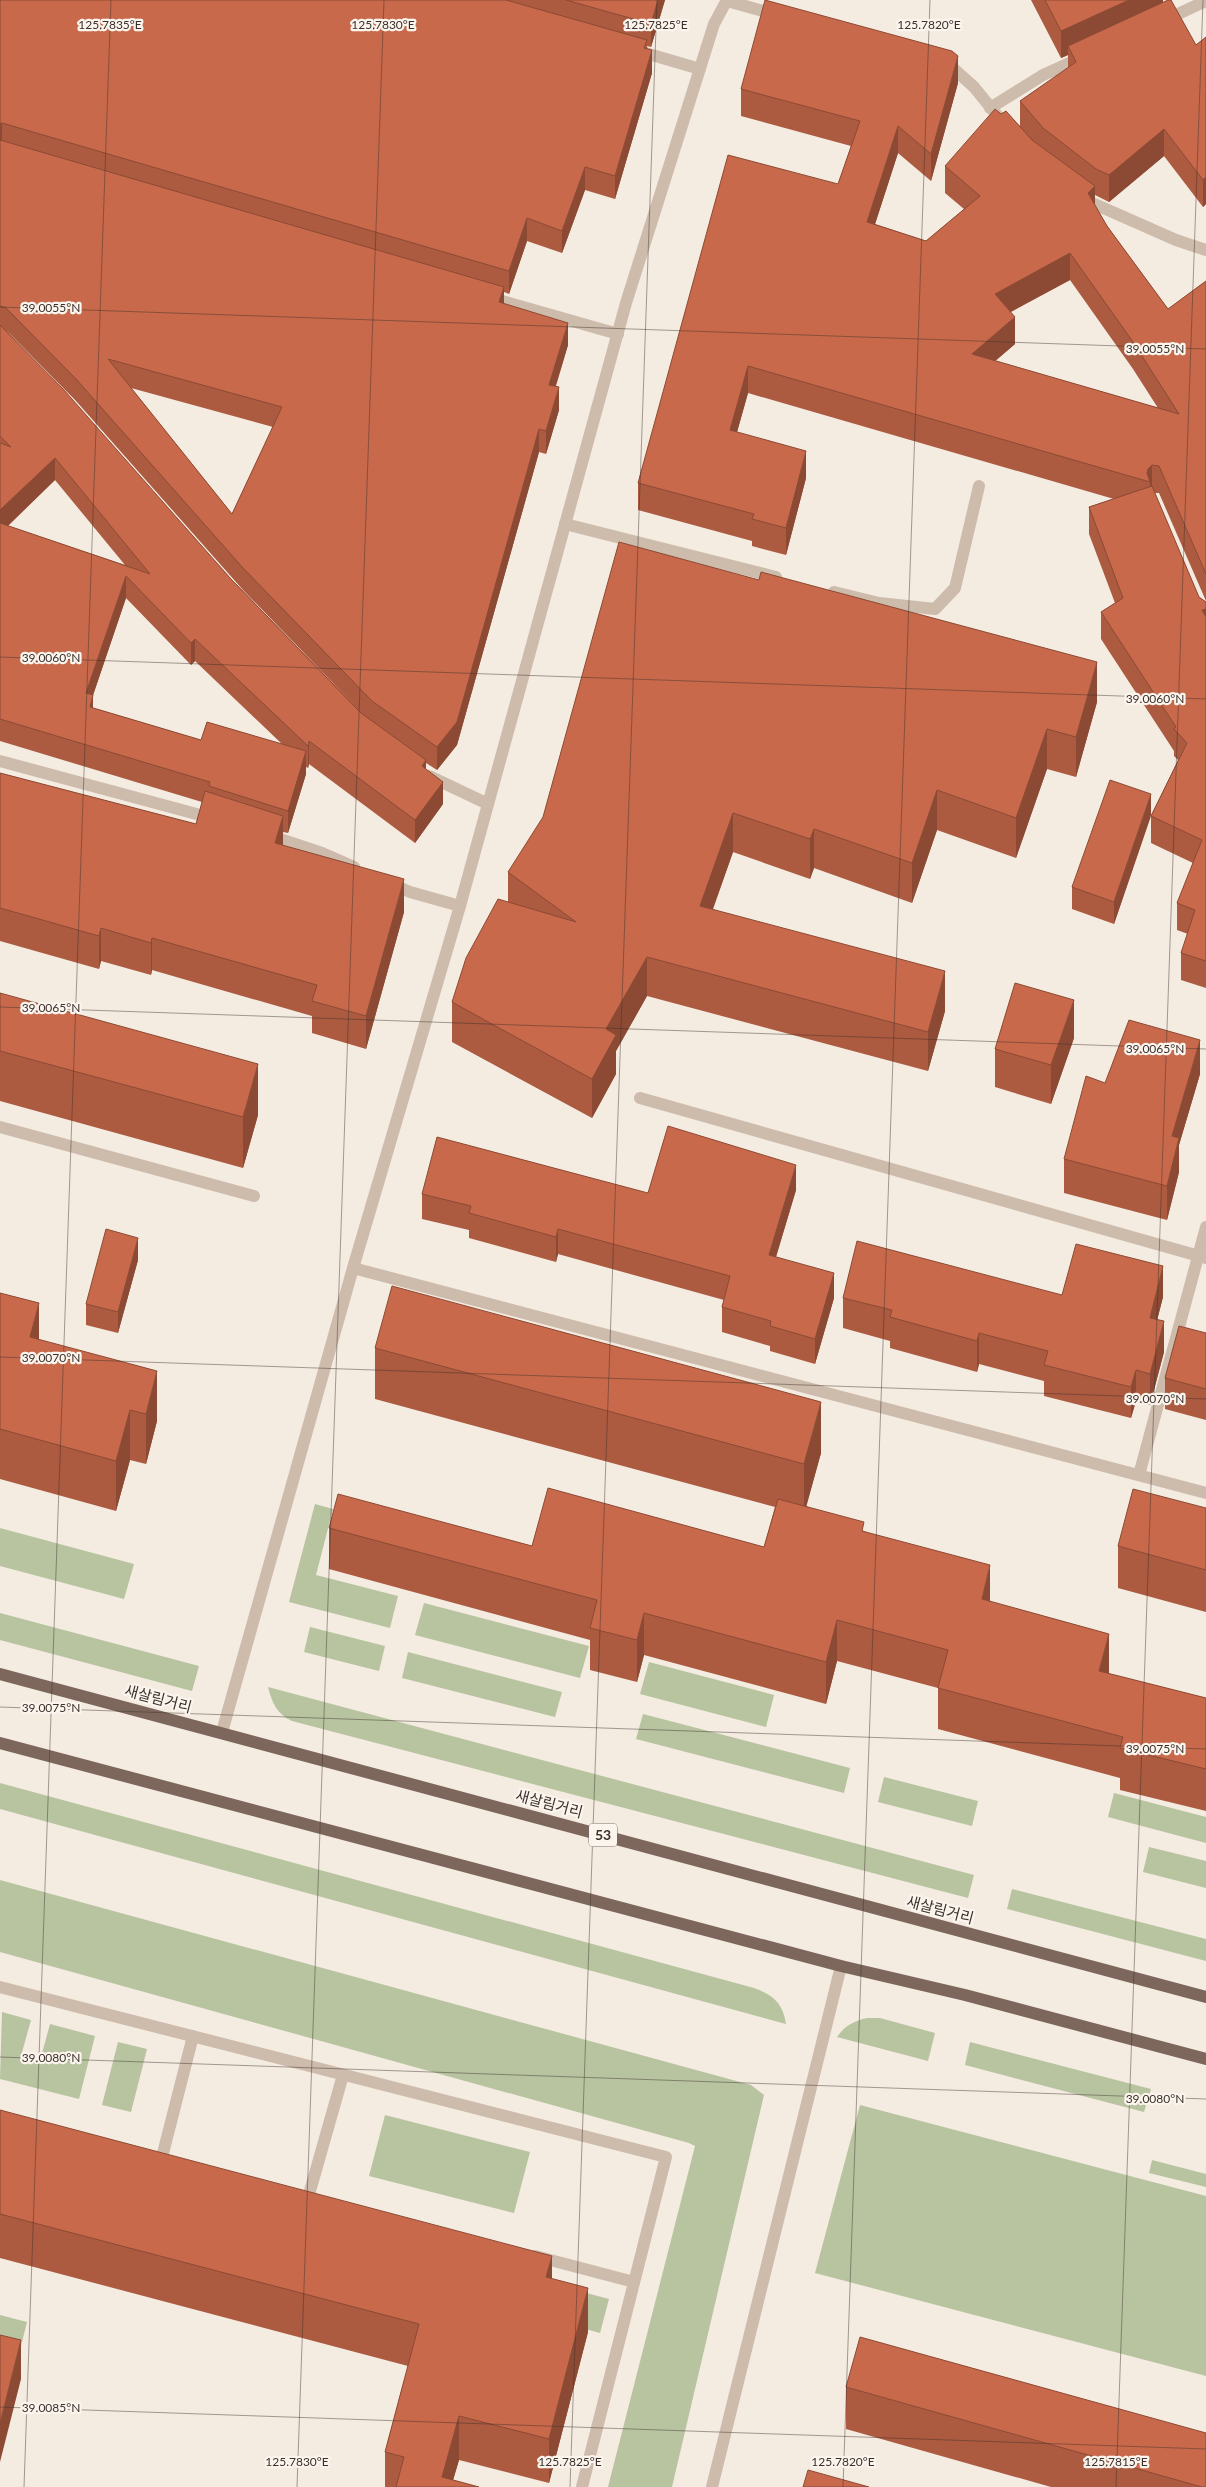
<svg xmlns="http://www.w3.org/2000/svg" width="1206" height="2487" viewBox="0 0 1206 2487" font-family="Lato,'Noto Sans KR',sans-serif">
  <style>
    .green { fill: #b8c4a0 }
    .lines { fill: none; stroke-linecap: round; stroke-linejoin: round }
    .service { stroke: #cdbbac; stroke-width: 12 }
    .minor { stroke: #cdbbac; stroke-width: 12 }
    .tertiary { stroke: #cdbbac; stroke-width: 12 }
    .primary { stroke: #7d675c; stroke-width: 12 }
    .wall { fill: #ac5a40; fill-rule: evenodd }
    .shaded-wall { fill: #8c4a34 }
    .building { fill: #c8694b; stroke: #8c4a34; fill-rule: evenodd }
    .ticks { fill: none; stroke: #3b302b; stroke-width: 1; stroke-opacity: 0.45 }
    .labels { text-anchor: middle; stroke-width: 4.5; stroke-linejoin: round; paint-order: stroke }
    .shield { fill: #fbf5ee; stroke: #756b66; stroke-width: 1 }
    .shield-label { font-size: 14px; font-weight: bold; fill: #3b302b }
    .street-label { font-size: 15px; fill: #3b302b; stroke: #fbf5ee }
    .ticks-label { font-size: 12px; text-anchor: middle; fill: #3b302b; stroke: #fbf5ee; stroke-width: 4.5; stroke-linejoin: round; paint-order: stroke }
  </style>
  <rect width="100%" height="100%" fill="#f4ebe1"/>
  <path class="green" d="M315,1504L333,1509L316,1575L398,1596L390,1628L289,1602Z
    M0,1528L134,1564L124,1599L0,1566Z
    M424,1603L589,1646L580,1678L415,1635Z
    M0,1613L199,1666L192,1691L0,1640Z
    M310,1627L385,1646L379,1671L304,1652Z
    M408,1652L562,1692L555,1717L402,1678Z
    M649,1662L774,1695L766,1727L640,1694Z
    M268,1687L974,1875L968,1898L292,1721C277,1714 272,1703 268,1687Z
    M643,1714L850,1768L844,1793L636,1739Z
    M884,1777L978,1801L972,1826L878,1802Z
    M0,1783L754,1988C773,1995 783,2003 786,2024L0,1809Z
    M1114,1793L1206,1817V1843L1108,1817Z
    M1149,1847L1206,1861V1888L1143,1872Z
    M0,1880L751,2085L764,2095L672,2487H608L695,2146L689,2143L0,1952Z
    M1012,1889L1206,1939V1961L1007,1909Z
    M2,2012L31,2020L21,2056L40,2061L50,2024L95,2036L79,2099L0,2079Z
    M867,2018H880L935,2033L928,2061L837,2037C845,2026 853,2021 867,2018Z
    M118,2042L147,2049L131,2112L102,2105Z
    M970,2042L1151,2089L1144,2112L965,2065Z
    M860,2105L1206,2196V2376L815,2273Z
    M385,2115L530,2152L514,2213L369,2176Z
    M1152,2160L1206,2174V2187L1149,2173Z
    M465,2261L609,2299L600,2333L550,2319Z
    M0,2315L27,2322L17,2362L0,2358Z"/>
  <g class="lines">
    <path class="service" d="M727,1L778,15
      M1163,21L1206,1
      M635,50L700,69
      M946,62L974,87L1004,124
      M990,108L1043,75L1083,57
      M1083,196L1092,203L1176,240L1206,250
      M488,297L618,334
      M565,524L776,577
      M834,592L879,603L935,609L955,588L979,486
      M429,776L488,804
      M0,1987L666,2157L582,2487
      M161,2161L193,2036
      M308,2198L343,2075
      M535,2256L634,2282"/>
    <path class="minor" d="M0,761L215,819
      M268,835L322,853L354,867
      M389,883L410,892L460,906
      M640,1098L1206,1258
      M0,1127L254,1196
      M353,1268L1206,1493
      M1139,1475L1206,1227"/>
    <path class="tertiary" d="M222,1732L353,1268L460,906L626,303L714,24L727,0
      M712,2487L841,1966"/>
    <path class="primary" d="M0,1674L1206,1997
      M0,1743L841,1966L965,1995L1206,2059"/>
  </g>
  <path class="wall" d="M0,0H665L651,47L647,46L652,73L615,199L585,190L562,253L527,241L509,294L504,292V303L568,345L556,386L559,410L546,454L539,452L457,745L437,770L426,763V769L443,804L415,843L309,764L308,768L306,767V774L288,833L283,832V845L404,912L366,1049L312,1033V1016L152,970L151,975L101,961L99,969L0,941V773L196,824L202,802L0,741ZM6,330L76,401L243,590L363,714L231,579ZM131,388L273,427L232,514ZM55,480L125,565L8,526ZM126,598L191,665L195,661L282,744L201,740L93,708V695Z
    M1031,0H1163V3L1196,45L1206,37V204L1203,207L1164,156L1109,202L1095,195V205L1107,226L1168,309L1206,281V601L1159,493H1154L1199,597L1206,602V988L1181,980V953L1188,934L1177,930V903L1193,863L1151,843V816L1114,924L1072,909V887L1151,816L1178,760L1174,756V751L1101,639V612L1115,603L1089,534V507L1114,499L748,393L737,432L806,478L786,555L752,546V541L638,510V483L838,184L851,146L741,116V89L958,83L931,181L898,153L875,224L926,241L964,209L945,193V166L1001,114L1020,126V101L1068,68V55L1061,58ZM1070,280L1133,369L1158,408L995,361L1015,344L1011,312Z
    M1097,702L1076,777L1047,769L1016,858L937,830L912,903L814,868L810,879L733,852L713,909L945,1011L928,1071L647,996L616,1051V1074L592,1118L452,1042V1002L508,902V872Z
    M0,993L258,1115L243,1168L0,1101Z
    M1074,1038L1051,1104L995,1087V1049Z
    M1200,1074L1179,1145V1172L1167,1220L1064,1193V1159L1105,1083Z
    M796,1190L776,1257L834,1298L815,1364L770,1351V1346L722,1332V1307L724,1300L558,1254L556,1262L469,1238V1230L422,1219V1194L648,1193Z
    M138,1260L118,1333L86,1325V1304Z
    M0,1293L39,1340L157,1421L146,1464L130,1460L116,1511L0,1479Z
    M1163,1297L1157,1320L1164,1352L1150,1405L1136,1401L1131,1418L1044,1396V1381L979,1364L977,1372L890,1348V1341L843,1328V1298Z
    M1206,1333V1420L1165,1409V1378Z
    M375,1348L821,1453L806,1506L864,1531L990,1601L1109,1674L1206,1698V1811L1120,1790V1778L938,1729V1688L837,1661L826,1704L644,1655L637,1682L590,1670V1640L329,1569V1528L532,1546L764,1547L775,1507L375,1399Z
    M1206,1508V1612L1118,1588V1546Z
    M0,2110L552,2279L588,2332L549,2483L459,2460L453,2480L479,2487H385V2452L408,2366L0,2258Z
    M846,2387L1206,2487H1051L846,2429Z"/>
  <path class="shaded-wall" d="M658,0H665L651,47V24Z
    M1129,0H1163V12L1068,46V55L1061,58V31Z
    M652,50V73L615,199V176Z
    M958,56V83L931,181V154Z
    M2,123V146L0,147V124Z
    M898,126V153L867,249V222Z
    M1164,129V156L1109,202V175Z
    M585,167V190L562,253V231Z
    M1206,177V204L1203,207V180Z
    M1095,186V213L1088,193Z
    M527,218V241L509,294V271Z
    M1070,253V280L995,320V294Z
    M504,287V309L499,302Z
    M1015,317V344L972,381V354Z
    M568,323V345L549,407V385Z
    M748,366V393L730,457V430Z
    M559,387V410L546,454V431Z
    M539,429V452L457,745L437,770V747Z
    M806,451V478L786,555V528Z
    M55,458V480L0,533V510Z
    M1152,465V492L1150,494V482L1147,473L1148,469Z
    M126,576V598L86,716V693Z
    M1206,609V636L1202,610Z
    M195,639V661L191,665V643Z
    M1097,662V702L1076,777V737Z
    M93,695V718L90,707Z
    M1047,729V769L1016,858V818Z
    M309,741V764L308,768V746Z
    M306,751V774L288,833V811Z
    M426,760V783L422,766Z
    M443,782V804L415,843V820Z
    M937,790V830L912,903V863Z
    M1151,794V815L1114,924V902Z
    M733,813V852L700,945V906Z
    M283,816V849L275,843Z
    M814,829V868L810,879V839Z
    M404,879V912L366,1049V1016Z
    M101,928V961L99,969V936Z
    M152,938V970L151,975V943Z
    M647,957V996L616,1051V1074L592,1118V1079L606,1029Z
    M945,971V1011L928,1071V1032Z
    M1074,1000V1038L1051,1104V1065Z
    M1200,1040V1074L1179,1145V1172L1167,1220V1186L1172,1136Z
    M258,1064V1115L243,1168V1117Z
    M796,1165V1190L769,1280V1255Z
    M558,1229V1254L556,1262V1237Z
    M138,1238V1260L118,1333V1312Z
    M1163,1266V1297L1150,1348V1318Z
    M834,1273V1298L815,1364V1339Z
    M39,1303V1354L30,1337Z
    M1164,1321V1352L1150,1405V1374Z
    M979,1333V1364L977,1372V1341Z
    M1136,1370V1401L1131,1418V1387Z
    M157,1371V1421L146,1464V1414Z
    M821,1402V1453L804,1515V1464Z
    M130,1410V1460L116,1511V1461Z
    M990,1565V1607L982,1599Z
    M644,1613V1655L637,1682V1640Z
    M837,1620V1661L826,1704V1662Z
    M1109,1634V1675L1099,1671Z
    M552,2256V2300L546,2277Z
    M588,2288V2332L549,2483V2439Z
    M21,2340V2379L0,2462V2423Z
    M459,2416V2460L451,2487L442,2477Z"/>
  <path class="building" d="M0,0H506L647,40L644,48L652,50L615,176L585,167L562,231L527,218L509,271L2,123L0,124Z
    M566,0H658L651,24Z
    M765,0L952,51L958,56L931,154L898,126L867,222L926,241L980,196L945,166L995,109L1001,114L1006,111L1032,140L1095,186L1088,193L1107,226L1168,309L1206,281V574L1159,466L1152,465L1148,469L1147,473L1150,482L748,366L730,430L806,451L786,528L752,519L754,514L638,483L728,155L838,184L860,121L741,89ZM1070,253L1133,342L1179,414L972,354L1015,317L995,294Z
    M1045,0H1129L1061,31Z
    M1168,0H1171L1196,45L1206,37V177L1203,180L1164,129L1109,175L1096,169L1043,128L1020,101L1076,62L1068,46Z
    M0,140L504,287L499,302L568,323L549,385L559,387L546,431L539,429L457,722L437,747L372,701L243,568L76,379L6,308L0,306ZM108,359L282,407L232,514Z
    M0,325L64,390L231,579L361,713L426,760L422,766L443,782L415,820L309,741L308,746L195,639L191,643L126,576L86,693L93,695L90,707L201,740L207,722L306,751L288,811L209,786L210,782L0,719V523L150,574L55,458L0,510V443L11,447L0,436Z
    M1152,486L1199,597L1206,602V609L1202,610L1206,617V961L1181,953L1195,910L1177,903L1202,840L1151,816L1187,743L1174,729L1176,727L1101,612L1123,598L1089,507Z
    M619,542L759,580L761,572L1097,662L1076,737L1047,729L1016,818L937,790L912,863L814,829L810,839L733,813L700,906L945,971L928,1032L647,957L606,1029L616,1035L592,1079L452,1002L466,958L498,899L576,922L508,872L543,817Z
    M0,773L196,824L205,791L283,816L275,843L404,879L366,1016L312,1001L317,985L152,938L151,943L101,928L99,936L0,908Z
    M1110,780L1151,794L1114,902L1072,887Z
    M1015,983L1074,1000L1051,1065L995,1049Z
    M0,993L258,1064L243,1117L0,1051Z
    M1129,1020L1200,1040L1172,1136L1179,1138L1167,1186L1064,1159L1086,1076L1105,1083Z
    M668,1126L796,1165L769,1255L834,1273L815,1339L770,1326L771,1321L722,1307L730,1276L558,1229L556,1237L469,1213L471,1206L422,1194L437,1137L648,1193Z
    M106,1229L138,1238L118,1312L86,1304Z
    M857,1241L1062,1295L1076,1244L1163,1266L1150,1318L1164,1321L1150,1374L1136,1370L1131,1387L1044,1365L1048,1351L979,1333L977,1341L890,1317L892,1310L843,1298Z
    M392,1286L821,1402L804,1464L375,1348Z
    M0,1293L39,1303L30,1337L157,1371L146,1414L130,1410L116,1461L0,1429Z
    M1179,1326L1206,1333V1389L1165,1378Z
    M548,1488L764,1547L778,1499L864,1522L862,1531L990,1565L982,1599L1109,1634L1099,1671L1206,1698V1769L1120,1748L1123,1737L938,1688L948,1650L837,1620L826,1662L644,1613L637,1640L590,1628L597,1600L329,1528L338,1494L532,1546Z
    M1133,1489L1206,1508V1570L1118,1546Z
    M0,2110L552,2256L546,2277L588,2288L549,2439L459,2416L442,2477L479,2487H396L404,2457L385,2452L419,2324L0,2214Z
    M0,2335L21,2340L0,2423Z
    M860,2337L1206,2433V2487H1202L846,2387Z
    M808,2470L869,2487H803Z"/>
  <path class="ticks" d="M0,307L1206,349M0,657L1206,699M0,1007L1206,1049M0,1357L1206,1399M0,1707L1206,1749M0,2057L1206,2099M0,2407L1206,2449M24,2487L111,0M297,2487L384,0M570,2487L657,0M843,2487L930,0M1116,2487L1203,0"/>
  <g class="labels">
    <rect class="shield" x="589" y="1823.5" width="28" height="23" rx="4"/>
    <g class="shield-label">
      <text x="603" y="1840">53</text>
    </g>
    <g class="street-label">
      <text transform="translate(158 1699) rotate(15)" y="5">새살림거리</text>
      <text transform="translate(549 1804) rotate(15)" y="5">새살림거리</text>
      <text transform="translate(940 1910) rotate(15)" y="5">새살림거리</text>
    </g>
  </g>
  <g class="ticks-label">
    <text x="110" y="29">125.7835°E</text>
    <text x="383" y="29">125.7830°E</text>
    <text x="656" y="29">125.7825°E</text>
    <text x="929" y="29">125.7820°E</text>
    <text x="51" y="312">39.0055°N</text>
    <text x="1155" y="353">39.0055°N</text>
    <text x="51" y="662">39.0060°N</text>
    <text x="1155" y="703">39.0060°N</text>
    <text x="51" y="1012">39.0065°N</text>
    <text x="1155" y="1053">39.0065°N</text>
    <text x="51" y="1362">39.0070°N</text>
    <text x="1155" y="1403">39.0070°N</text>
    <text x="51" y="1712">39.0075°N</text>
    <text x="1155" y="1753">39.0075°N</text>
    <text x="51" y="2062">39.0080°N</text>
    <text x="1155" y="2103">39.0080°N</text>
    <text x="51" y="2412">39.0085°N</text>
    <text x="297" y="2466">125.7830°E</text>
    <text x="570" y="2466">125.7825°E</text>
    <text x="843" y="2466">125.7820°E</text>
    <text x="1116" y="2466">125.7815°E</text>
  </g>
</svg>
